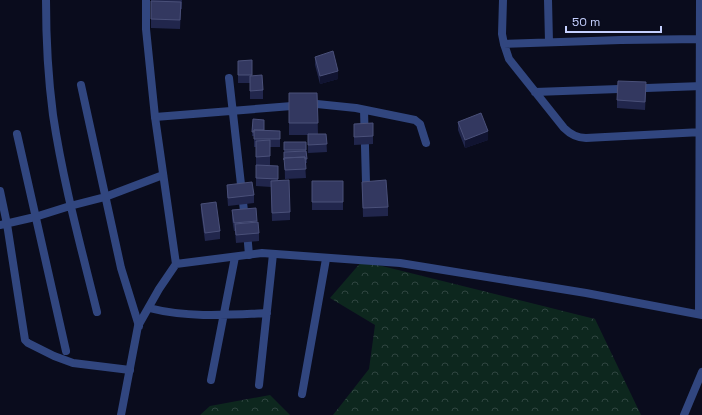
<svg xmlns="http://www.w3.org/2000/svg" width="702" height="415" viewBox="0 0 702 415" font-family="'Space Grotesk',sans-serif">
  <style>
    .forest { fill: url(#forest-crowns) }
    .lines { fill: none; stroke-linecap: round; stroke-linejoin: round }
    .minor { stroke: #31467f; stroke-width: 8 }
    .tertiary { stroke: #31467f; stroke-width: 8 }
    .wall { fill: #21264c }
    .shaded-wall { fill: #111431 }
    .building { fill: #333860; stroke: #4a5079 }
  </style>
  <defs>
    <pattern id="forest-crowns" width="20" height="18" patternUnits="userSpaceOnUse"><rect width="20" height="18" fill="#0d271e"/><path d="M2 6a3 3 0 1 1 6 0M12 15a3 3 0 1 1 6 0" fill="none" stroke="#2f4540"/></pattern>
  </defs>
  <rect width="100%" height="100%" fill="#0a0c1d"/>
  <path class="forest" d="M362,261L595,319L641,415H333L369,369L375,325L330,298Z
    M270,395L290,415H200L210,406Z"/>
  <g class="lines">
    <path class="minor" d="M46,0C46,39 48,77 53,115C63,182 81,247 97,312
      M503,0L502,34L504,44L509,59L564,128C571,135 577,138 586,138L702,132
      M548,0L549,42
      M504,44L621,40L702,39
      M229,78L245,220
      M81,85L121,268L139,326
      M535,92L702,86
      M364,110L366,183
      M155,117L317,104L356,108L415,120L420,124L426,143
      M17,134L66,351
      M0,191L7,224L25,340L28,343L54,356L73,363L130,370
      M0,225L35,217L70,206L105,197L163,175
      M247,232L249,255
      M149,308C188,318 227,315 267,313
      M699,314L700,0
      M211,380L235,257
      M259,385L273,254
      M302,394L326,259
      M684,415L702,372"/>
    <path class="tertiary" d="M176,264L262,253L400,263L586,293L702,315
      M121,415L138,326L159,289L176,264L155,117L146,29V0"/>
  </g>
  <path class="wall" d="M151,0H182V9H181L180,29L151,28Z
    M315,57L338,79L320,84L315,65Z
    M252,60V75L263,90V99H250V83H238V61Z
    M646,91L645,110L617,108V100Z
    M289,93H317L318,134H326L327,152L308,153V135H289Z
    M253,119L264,130L280,131V147H270V165H259L278,166V181L290,212V220L272,221L271,187L256,186V147H254V136H252Z
    M458,122L488,140L465,148L458,130Z
    M373,123V144L354,145V124Z
    M284,142H306L307,163H305L306,178L285,179Z
    M312,181H343V210H312Z
    M362,182L388,207V216L363,217Z
    M227,185L254,195V203L228,206L227,193Z
    M201,204L220,231V239L205,241L201,212Z
    M256,208L257,222L259,233V241L236,243L235,231H234L232,219V210Z"/>
  <path class="shaded-wall" d="M338,71V79L320,84V76Z
    M488,131V140L465,148V140Z"/>
  <path class="building" d="M151,1L181,2L180,20L151,19Z
    M333,51L338,71L320,76L315,57Z
    M252,60V75H238V61Z
    M262,75L263,90L250,91V76Z
    M618,81L646,82L645,102L617,100Z
    M289,93H317L318,123H289Z
    M481,113L488,131L465,140L458,122Z
    M253,119L264,120V130H254V132H252Z
    M373,123V136L354,137V124Z
    M254,130L280,131V139H254Z
    M308,134H326L327,144L308,145Z
    M270,140V156L256,157V141Z
    M284,142H306V150H284Z
    M306,151L307,159H305V157L284,158V160V152Z
    M305,157L306,169L285,170L284,158Z
    M256,165L278,166V179L256,178Z
    M289,180L290,212L272,213L271,181Z
    M386,180L388,207L363,208L362,182Z
    M312,181H343V202H312Z
    M252,182L254,195L228,198L227,185Z
    M216,202L220,231L205,233L201,204Z
    M256,208L257,221L234,223L232,210Z
    M258,222L259,233L236,235L235,224Z"/>
  <path d="M566 26v6h95v-6" fill="none" stroke="#c5d0ff" stroke-width="2"/>
  <text x="572" y="26" font-size="12" fill="#c5d0ff" stroke="#0a0c1d" stroke-width="3" paint-order="stroke">50 m</text>
</svg>
